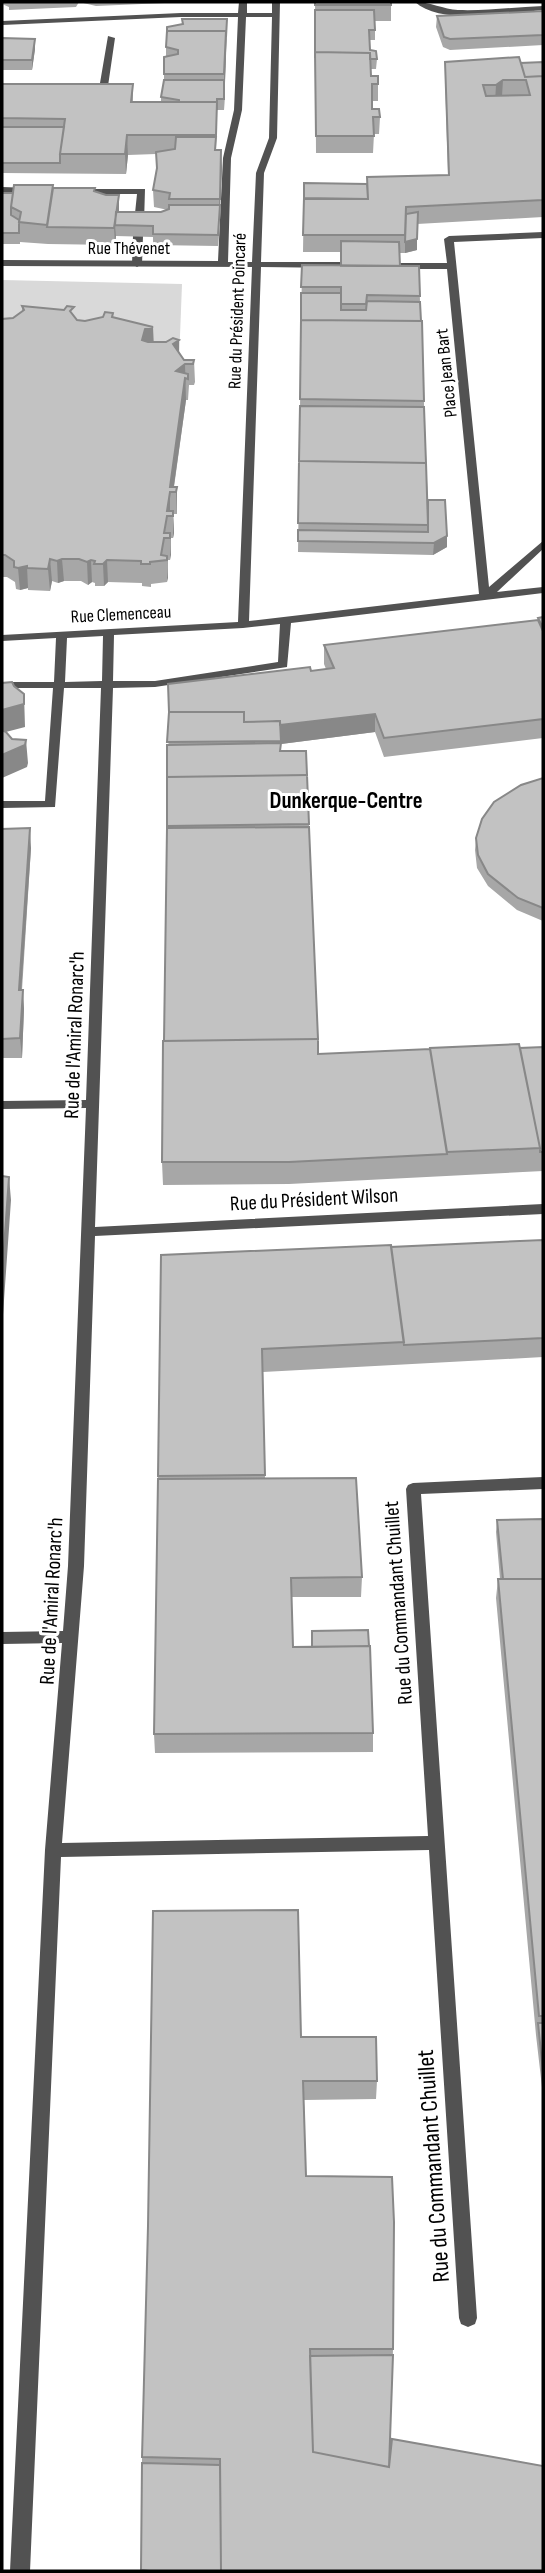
<svg xmlns="http://www.w3.org/2000/svg" width="545" height="2573" viewBox="0 0 545 2573" font-family="'Sofia Sans Condensed',sans-serif">
  <style>
    .green { fill: #d9d9d9 }
    .lines { fill: none; stroke-linecap: round; stroke-linejoin: round }
    .lane { fill: #525252; fill-rule: evenodd }
    .street { fill: #525252; fill-rule: evenodd }
    .wall { fill: #a7a7a7 }
    .shaded-wall { fill: #888 }
    .building { fill: #c2c2c2; stroke: #888; stroke-width: 2; fill-rule: evenodd }
    .labels { text-anchor: middle; stroke-width: 6; stroke-linejoin: round; paint-order: stroke }
    .far-street-label { font-size: 18px; fill: #000; stroke: #fff }
    .street-label { font-size: 21px; fill: #000; stroke: #fff }
    .neighbourhood-label { font-size: 23px; font-weight: bold; fill: #000; stroke: #fff }
    .near-street-label { font-size: 24px; fill: #000; stroke: #fff }
  </style>
  <rect width="100%" height="100%" fill="#fff"/>
  <path class="green" d="M2,280L182,284L179,362L2,339Z"/>
  <g class="lines">
    <path class="lane" d="M108,36L115,38L108,86L104,89L84,88V84L100,83Z
      M2,187L32,188L36,191L32,194L2,193Z
      M74,189H145L144,223L139,226L134,223L137,194H77L74,193Z
      M138,233L143,236L142,264L137,267L132,264L133,236Z"/>
    <path class="street" d="M239,2H247V13H272V2H280L277,138L264,173L261,262H341L346,265L341,268L261,267L249,621L479,594L447,269H399L394,266L399,263H447L444,239L449,236L543,232V238L454,242L489,587L543,541V549L497,592L543,587V593L291,623L287,667L155,687L113,688L95,1227L543,1204V1214L95,1236L84,1566L62,1843L428,1836L406,1489L408,1485L413,1483L543,1477V1489L421,1494L477,2318L475,2324L468,2327L461,2324L459,2318L429,1850L61,1857L30,2571H10L45,1850L62,1643L2,1644V1632L63,1631L68,1566L86,1108L2,1109V1101L86,1100L101,688H64L55,807L2,808V801H45L53,688H2V682H54L56,638L2,641V635L238,622L252,267L2,266V260L218,261L223,158L234,110L238,17H181L2,25V21L181,13H238ZM246,17H272L269,138L256,173L252,262H228L231,158L242,110ZM280,624L278,662L155,681H113L114,635L243,628ZM103,636L102,681L65,682L67,638Z
      M415,2C427,1 443,9 458,10C487,11 515,7 543,6V10C510,13 441,26 415,2Z"/>
  </g>
  <path class="wall" d="M2,2H188L96,6L79,2L76,7L9,10V7L2,4Z
    M315,2H391V21H375V40H370V50L377,59L376,69H371V76L378,84V101H372V109L380,117L379,134H374L373,153H316Z
    M543,11V45L450,50L443,47L436,27L437,16Z
    M182,19H227L224,110H217L216,150L222,167L218,246L153,245V237L116,236L115,245L48,244L20,242V244H2V193H13L53,188H95V191L119,212H161L168,210L154,207L153,190L157,170L156,154L128,155L126,174L2,173V84H133V102H161V97L164,80V57L166,56V47L183,25Z
    M2,38L35,49L32,70H2Z
    M445,62L521,63L543,62V217L417,224V250L405,253H399L400,266H419L420,302L428,506L447,547L433,555L298,552L302,265L341,266V252H303L304,183L367,184L448,175L445,78Z
    M22,306L75,317L77,320L85,321L113,318L153,342H166L179,340V353L184,360H194L195,382L194,385H189L188,400H186L174,487H177V514H173L174,533L173,538H171L170,560H168L167,582L151,584V587L142,586V583L108,582L104,586H95V583L92,582L88,585L81,581H64L58,583L52,581L50,591L28,590V588L20,590L16,589L15,582L7,577H2V319L13,318L22,311Z
    M543,617V738L384,757L375,732L281,744V751L309,824L318,1054L543,1047V1171L289,1184L163,1185L162,1162L169,712L311,671L326,669L324,664V645L538,620V618Z
    M543,778V921L517,910L488,886L477,868L475,850L476,838Z
    M2,829L31,848L22,990L24,1009L22,1058H2Z
    M543,1240V1357L263,1372L265,1478L362,1577L361,1597H291L293,1647L373,1733V1752L155,1753L154,1734L161,1255L391,1247Z
    M543,1519V2096L536,2035L496,1598L498,1579H500L496,1532L497,1520Z
    M301,2037L377,2081L376,2099L304,2100L306,2176L393,2349L389,2467L543,2571H142V2457Z"/>
  <path class="shaded-wall" d="M227,19V29L224,110V74Z
    M35,39V49L32,70V60Z
    M503,80L502,96L495,102L496,85Z
    M127,135L128,155L126,174L125,154Z
    M221,150L222,167L218,246V235Z
    M119,195V212L115,225L116,236L115,245L114,228Z
    M417,239V250L405,253V242Z
    M153,327L154,348L142,340L145,329Z
    M179,340V362L173,344Z
    M185,364L186,400L173,492H170L176,371Z
    M177,487V514L176,492Z
    M170,492V514L167,511Z
    M173,511L174,533L173,538Z
    M170,533L171,555L170,560Z
    M447,536V547L433,555L434,543Z
    M167,556L168,578L167,582Z
    M50,559L52,581L50,591L48,569Z
    M62,559L64,581L58,583L57,561Z
    M91,560L92,582L88,585L87,562Z
    M107,560L108,582L104,586L103,564Z
    M27,566L28,588L20,590L18,568Z
    M24,694L25,727L2,733V710Z
    M375,714V732L281,744L280,770L281,741L280,725Z
    M26,740L28,763L27,767L2,778V755Z
    M30,828L31,848L20,1009L19,990Z
    M23,990L24,1009L22,1058L20,1038Z
    M9,1177L11,1200L2,1329V1276Z"/>
  <path class="building" d="M315,2H391V5H315Z
    M315,10H374L375,30H369L370,50L376,51L377,59H370V53L315,52V58Z
    M543,11V35L450,39L444,37L437,16Z
    M182,19H227L226,37V31H167V33V27L183,24Z
    M167,31H226L224,74H164V57L178,54V50L166,47Z
    M2,38L35,39L32,60H2Z
    M315,52L370,53L371,76H378V84H372V109H379L380,117H373L374,136H316Z
    M519,57L525,77L543,76V200L406,207L405,235H303L304,198L368,199L367,177L449,175L445,62ZM503,80H526L530,95L486,96L483,85H496Z
    M543,62V76L525,77L521,63Z
    M164,80H224V99H217V110V102H179V100L161,97Z
    M2,84H133L131,102H217L216,135H127L125,154H60L65,119L2,118Z
    M2,127H64L60,154V163H2Z
    M176,137H216L215,150H221L220,199H169L170,193L153,190L157,168L156,152L175,149Z
    M304,183L367,184L368,199H304Z
    M14,185H53L47,225L19,222L21,212L11,207Z
    M53,188H95L94,191L106,195H119L114,228L47,227Z
    M2,193H13L11,207V215L19,220V233H2Z
    M169,205H220L218,235L153,234V226L115,225L116,212H161L169,209Z
    M418,212L417,239L405,242L406,214Z
    M341,241L399,242L400,266H341Z
    M302,265L419,266L420,296L367,295L366,304H341V287H301Z
    M301,293H341V310H366L367,301L420,302L421,321L301,320V322Z
    M22,306L64,310L67,306L74,307L70,311L77,320L85,321L103,317L105,312L113,313L112,317L153,327L145,329L142,340L148,342H166L173,338L179,340L173,344L184,360H194L193,364H185L176,371L188,374V379L185,378L170,487H177L176,492H170L167,511H173V516H167L164,533H170V538H164L161,555L167,556V560L150,562V564H141V561L107,560L103,564H94L95,561L91,560L87,562L79,559H62L57,561L50,559L48,569L27,568V566L18,568L14,567V561L5,555H2V319L13,318L24,310Z
    M301,320L422,321L424,401L300,399Z
    M300,406L424,407L426,463L299,461Z
    M299,461L426,463L428,525L298,523Z
    M428,500H445L447,536L434,543L298,541V530L428,532Z
    M543,617V628L538,618Z
    M538,620L543,631V719L384,738L375,714L280,725V721L244,722V712H169L168,684L310,667L311,671L334,668L324,645Z
    M12,682L14,686L24,694V704L2,710V683Z
    M169,712H244V722L280,721L281,741L167,742Z
    M2,730L6,732L12,739L26,740L25,745L2,755Z
    M281,743L280,751H306L307,775L167,777V745Z
    M307,775L309,824L167,826V777Z
    M543,778V908L518,898L488,874L478,855L476,838L482,819L494,802L521,785Z
    M309,827L318,1039L164,1041L167,828Z
    M30,828L19,990H23L20,1038L2,1039V829Z
    M318,1039V1054L430,1049L447,1154L289,1162H162L163,1041Z
    M519,1044L540,1148L447,1152L430,1048Z
    M543,1047V1152H540V1148L520,1048Z
    M2,1176L9,1177L2,1276Z
    M543,1240V1338L404,1345L391,1247Z
    M391,1245L404,1342L262,1349L265,1475L158,1476L161,1255Z
    M356,1478L362,1577L291,1578L293,1647L370,1646L373,1733L154,1734L158,1479Z
    M543,1519V1579H503L497,1520Z
    M498,1579H543V2016H539Z
    M368,1630L369,1646L312,1647V1631Z
    M298,1910L301,2037H376L377,2081H303L306,2176L392,2177L394,2222L393,2349H310L313,2452L389,2467L392,2439L543,2466V2571H221L220,2459L142,2457L148,2226L153,1911Z
    M538,2023H543V2072Z
    M393,2355L389,2467L313,2452L310,2356Z
    M142,2463L220,2465L221,2571H150L141,2570Z"/>
  <g class="labels">
    <g class="far-street-label">
      <text x="129" y="254">Rue Thévenet</text>
      <text transform="translate(237 311) rotate(-88)" y="6">Rue du Président Poincaré</text>
      <text transform="translate(446 373) rotate(-96)" y="6">Place Jean Bart</text>
      <text transform="translate(121 614) rotate(-3)" y="6">Rue Clemenceau</text>
    </g>
    <g class="street-label">
      <text transform="translate(74 1035) rotate(-88)" y="7">Rue de l'Amiral Ronarc'h</text>
      <text transform="translate(314 1199) rotate(-3)" y="7">Rue du Président Wilson</text>
      <text transform="translate(51 1601) rotate(-87)" y="7">Rue de l'Amiral Ronarc'h</text>
      <text transform="translate(398 1603) rotate(-94)" y="7">Rue du Commandant Chuillet</text>
    </g>
    <g class="neighbourhood-label">
      <text x="346" y="808">Dunkerque-Centre</text>
    </g>
    <g class="near-street-label">
      <text transform="translate(433 2166) rotate(-94)" y="8">Rue du Commandant Chuillet</text>
    </g>
  </g>
  <rect width="545" height="2573" fill="none" stroke="#000000" stroke-width="7"/>
</svg>
